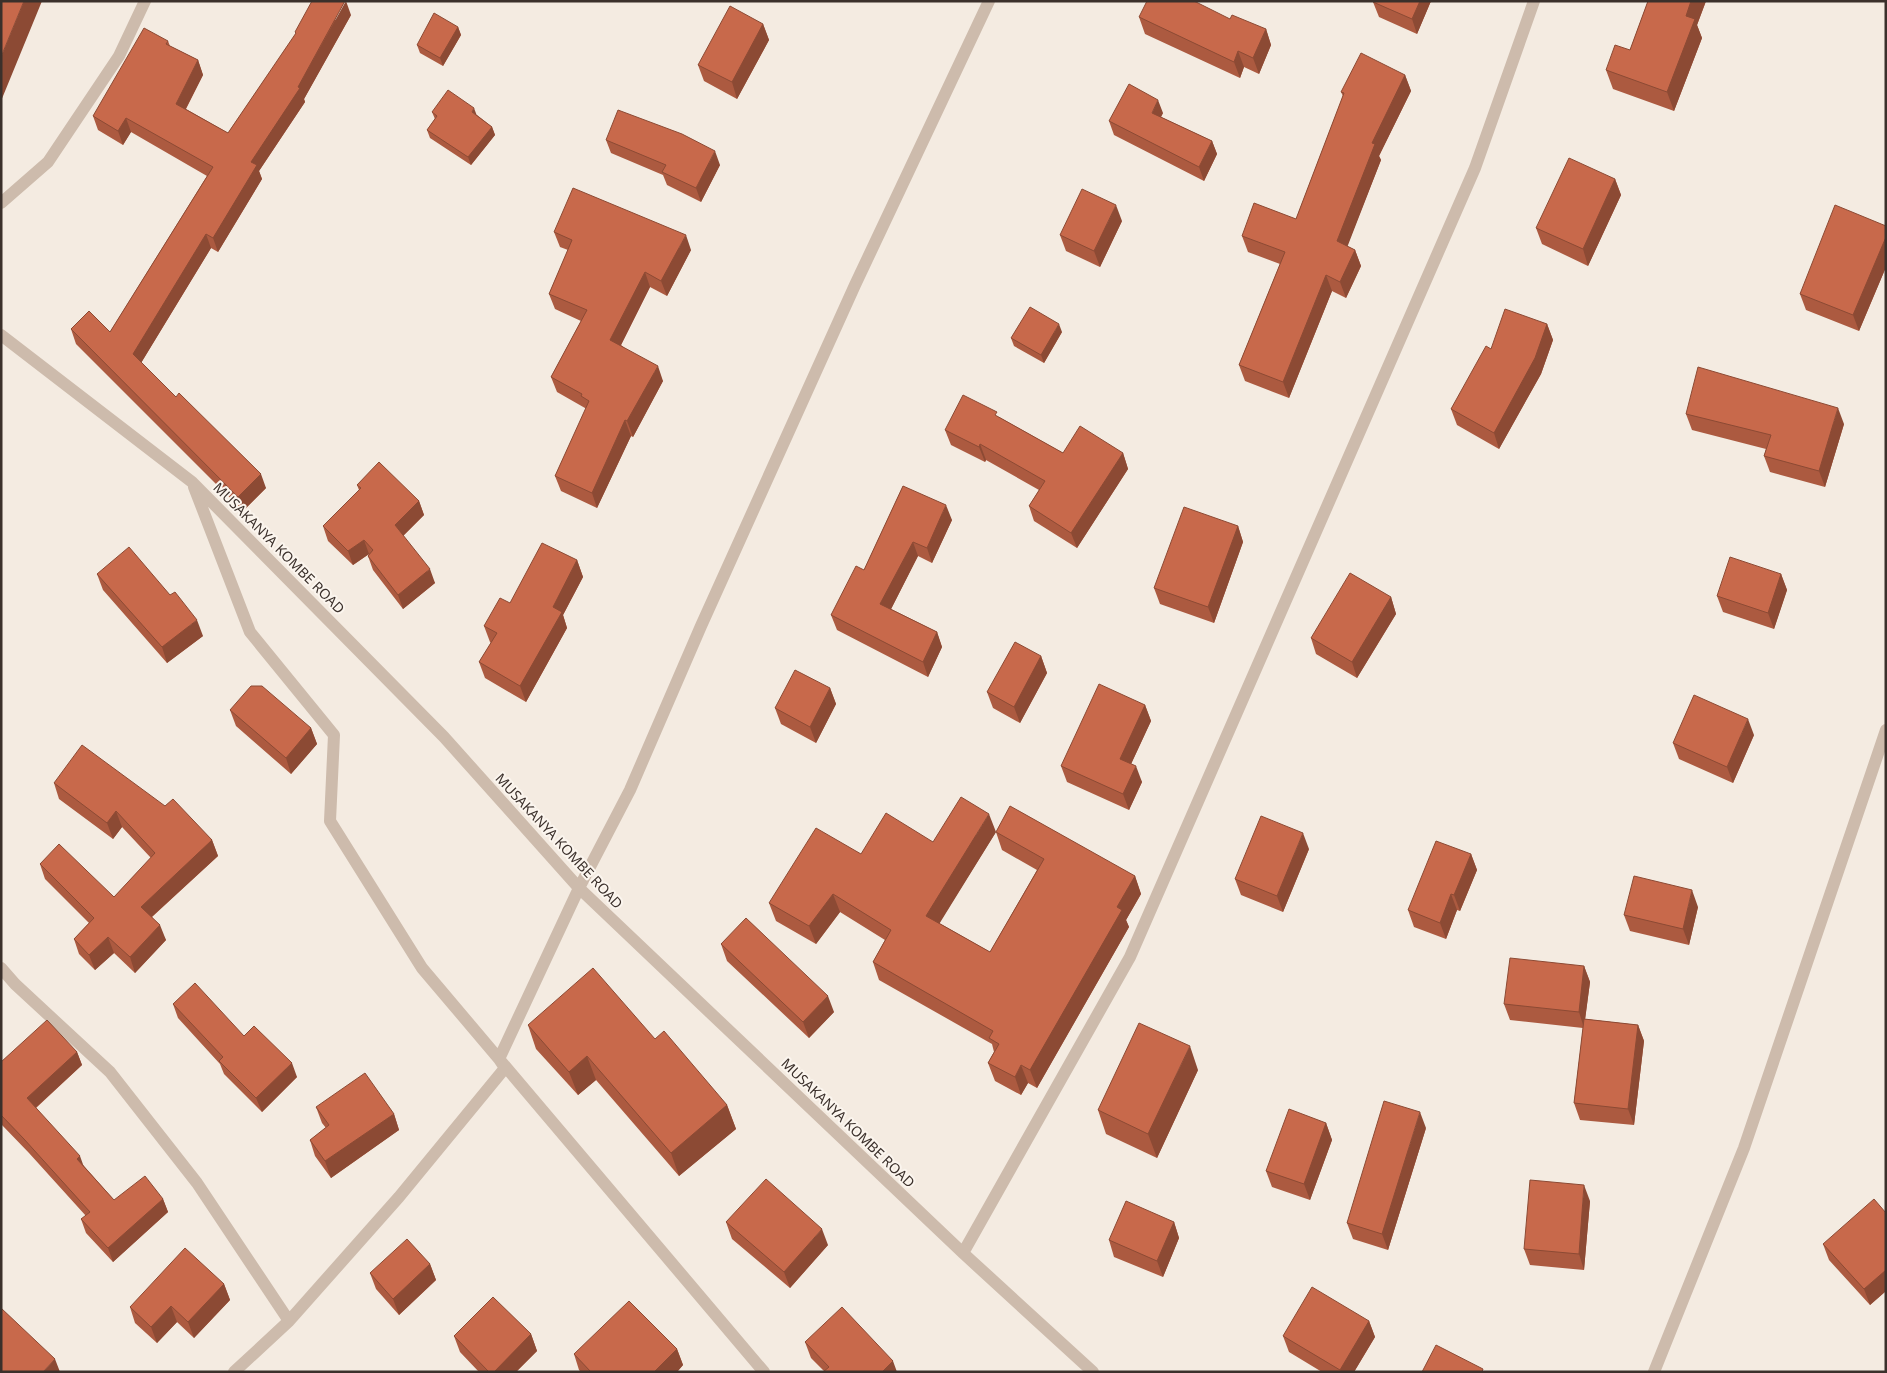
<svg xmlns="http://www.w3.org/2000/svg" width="1887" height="1373" viewBox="0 0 1887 1373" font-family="'Noto Sans',sans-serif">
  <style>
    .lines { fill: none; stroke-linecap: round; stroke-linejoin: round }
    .minor { stroke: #cdbbac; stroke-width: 12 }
    .wall { fill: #ac5a40 }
    .shaded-wall { fill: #8c4a34 }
    .building { fill: #c8694b; stroke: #8c4a34 }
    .labels { text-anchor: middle; stroke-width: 4; stroke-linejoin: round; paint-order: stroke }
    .street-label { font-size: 14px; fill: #3b302b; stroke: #fbf5ee }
  </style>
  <rect width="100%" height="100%" fill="#f4ebe1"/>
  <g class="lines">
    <path class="minor" d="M1,203L48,162L119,56L145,1
      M1,335L192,482L444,737L579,888L963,1253L1093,1372
      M194,487L250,632L334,735L330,821L422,968L764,1372
      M1,968L15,984L110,1072L197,1183L289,1321
      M963,1253L1130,957L1475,168L1534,1
      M234,1372L289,1321L399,1197L505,1068L499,1059L579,888L630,790L701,626L855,285L989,1
      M1654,1372L1744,1148L1886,730"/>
  </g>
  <path class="wall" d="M1374,1H1431L1417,34L1379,17L1373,2Z
    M1648,1H1706L1697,25L1702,38L1674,111L1613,89L1606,70L1630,50Z
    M351,15L304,99L305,102L259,171L262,179L218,252L211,248L141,363L266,488L243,511L76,344L71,329L110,332L207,176L131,132L123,145L98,130L93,116L168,41L170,46L198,60L203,75L186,109L228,133L296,34L295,32Z
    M1139,17L1230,19L1266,29L1271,45L1259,74L1244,67L1240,78L1145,34Z
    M763,24L769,40L737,99L704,81L698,65Z
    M458,27L461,35L443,66L420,53L417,45Z
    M1405,75L1411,91L1379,156L1381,160L1347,246L1355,250L1361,266L1346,298L1332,291L1289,398L1245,381L1239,365L1280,264L1248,252L1242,236L1296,219L1343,96L1341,92Z
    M432,112L477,115L492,127L495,135L471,165L430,138L427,130L435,119Z
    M1163,113L1161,117L1212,141L1217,154L1204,181L1114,135L1109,121Z
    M606,140L720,165L701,202L667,185L663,175L611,153Z
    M1615,179L1621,195L1588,266L1542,244L1536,228Z
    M1122,221L1100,267L1066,251L1060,235Z
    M1886,226V267L1859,331L1806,310L1800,294Z
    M554,232L691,250L667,296L650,287L621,345L663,381L633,437L631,436L597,508L561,491L555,476L586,409L585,408L557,392L551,377L581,321L555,309L549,294L568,250L560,247Z
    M1547,324L1553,340L1541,374L1499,449L1457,425L1451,409L1491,349Z
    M1062,332L1044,363L1014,346L1011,338Z
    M1686,414L1844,424L1825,487L1770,472L1764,456L1766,449L1692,430Z
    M999,417L1063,453H1123L1128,469L1077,548L1034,521L1029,506L1039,490L986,460L985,462L951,445L945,430Z
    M357,485L419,501L424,515L403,536L435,583L403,609L373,570L368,556L369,554L353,565L328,541L323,526L359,490Z
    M903,486L952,520L932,563L918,556L891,609L937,632L942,647L928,677L837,630L831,615L864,570Z
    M1238,526L1243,542L1214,623L1160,604L1154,588Z
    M577,560L583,577L563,615L567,628L526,702L485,678L479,662L491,643L490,642L484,626L510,603Z
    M97,574L203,636L167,663L103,590Z
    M1781,574L1787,590L1774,629L1723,612L1717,596Z
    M1391,597L1396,614L1357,678L1316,654L1311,638Z
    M1041,656L1047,673L1020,723L993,708L987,692Z
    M830,688L836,704L816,743L781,724L775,708Z
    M1145,705L1151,721L1131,764L1142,782L1129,810L1067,782L1061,766Z
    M230,710L311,728L317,744L291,774L236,726Z
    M1754,735L1733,783L1679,759L1673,743Z
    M54,783L212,840L218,856L152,917L166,940L135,973L114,953L95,970L79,954L74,939L89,923L45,879L40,864L114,897L151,858L122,827L113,839L59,799Z
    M996,832L1135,876L1141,894L1126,920L1129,927L1037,1088L1028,1083L1021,1095L995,1081L988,1063L994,1052L992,1044L879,980L873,962L885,940L840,912L816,944L776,921L769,903L933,842L996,832L939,923L990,952L1037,870L1002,850Z
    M1309,849L1283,912L1241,895L1235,879Z
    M1471,854L1477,870L1460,911L1457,910L1446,939L1414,927L1408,910Z
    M1698,907L1689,945L1630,931L1624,915Z
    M721,944L834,1012L809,1038L727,961Z
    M1584,966L1590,982L1585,1019L1638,1025L1644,1041L1634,1125L1580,1120L1574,1103L1583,1028L1510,1020L1504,1004Z
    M173,1004L244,1036L297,1077L262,1112L224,1074L220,1064L178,1018Z
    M528,1025L655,1039L727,1105L736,1129L679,1176L596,1080L578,1095L536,1049Z
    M77,1052L82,1065L36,1108L84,1166L114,1200L163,1199L168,1212L113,1262L86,1233L81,1219L86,1216L29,1153L1,1124V1062Z
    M1198,1070L1157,1158L1106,1134L1098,1110Z
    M316,1107L394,1114L399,1130L331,1178L315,1156L310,1140L326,1128L322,1123Z
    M1326,1123L1332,1140L1310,1200L1272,1187L1266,1171Z
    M1426,1128L1388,1250L1353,1239L1347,1223Z
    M1590,1201L1584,1270L1530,1265L1524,1249Z
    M1886,1213V1291L1870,1305L1829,1260L1823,1244Z
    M726,1222L828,1245L790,1288L732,1239Z
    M1174,1222L1179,1238L1163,1277L1114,1257L1109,1240Z
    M430,1264L436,1280L399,1315L376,1289L370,1273Z
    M224,1284L230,1300L194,1338L177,1322L157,1343L135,1323L130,1307Z
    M1369,1321L1375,1337L1354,1372H1322L1289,1352L1283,1336Z
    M531,1334L537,1351L516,1372H479L460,1352L454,1336Z
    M805,1342L897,1372L824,1371L811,1358Z
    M677,1349L683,1365L677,1372H581L579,1370L574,1354Z"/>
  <path class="shaded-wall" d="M24,1H42L1,101V57Z
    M346,1L351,15L304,99L305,102L259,171L262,179L218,252L213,238L251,162L298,87Z
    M1420,1H1431L1417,34L1412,19Z
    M1691,1H1706L1697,25L1702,38L1674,111L1667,92L1686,16Z
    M763,24L769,40L737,99L732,82Z
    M458,27L461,35L443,66L440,58Z
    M1266,29L1271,45L1259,74L1253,58Z
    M1238,51L1244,67L1240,78L1234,62Z
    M198,60L203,75L181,118L176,104Z
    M1405,75L1411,91L1379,156L1381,160L1343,258L1337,241L1372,143Z
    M1158,100L1163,113L1156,126L1152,113Z
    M474,108L477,116L472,112Z
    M126,118L131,132L123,145L118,131Z
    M492,127L495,135L471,165L468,157Z
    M1212,141L1217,154L1204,181L1199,167Z
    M715,151L720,165L701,202L696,188Z
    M1615,179L1621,195L1588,266L1583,249Z
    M1116,205L1122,221L1100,267L1094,251Z
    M206,234L211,248L138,368L133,354Z
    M686,235L691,250L667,296L661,281Z
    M1886,237V267L1859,331L1853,315Z
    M1355,250L1361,266L1346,298L1340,282Z
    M645,272L650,287L616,355L610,340Z
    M1326,275L1332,291L1289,398L1283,382Z
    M1059,324L1062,332L1044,363L1041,355Z
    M1547,324L1553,340L1541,374L1499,449L1494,433Z
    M658,366L663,381L633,437L627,421Z
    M1838,408L1844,424L1825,487L1819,471Z
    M625,420L631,436L597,508L592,493Z
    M980,444L986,460L985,462L979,447Z
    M1123,453L1128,469L1077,548L1071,533Z
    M261,474L266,488L243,511L238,497Z
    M419,501L424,515L400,539L395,525Z
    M946,505L952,520L932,563L927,548Z
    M1238,526L1243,542L1214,623L1208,607Z
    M364,540L369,554L353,565L348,551Z
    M913,542L918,556L886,619L880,604Z
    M577,560L583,577L563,615L567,628L526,702L520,686L553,607Z
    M430,569L435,583L403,609L398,595Z
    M1781,574L1787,590L1774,629L1768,613Z
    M1391,597L1396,614L1357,678L1352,662Z
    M197,620L203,636L167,663L162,647Z
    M937,632L942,647L928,677L923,662Z
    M1041,656L1047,673L1020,723L1014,707Z
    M830,688L836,704L816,743L810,727Z
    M1145,705L1151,721L1126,775L1120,759Z
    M1748,719L1754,735L1733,783L1727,767Z
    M311,728L317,744L291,774L286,758Z
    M1136,766L1142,782L1129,810L1123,794Z
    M116,811L122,827L113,839L107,823Z
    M989,814L996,832L933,934L926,916Z
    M1303,833L1309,849L1283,912L1277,896Z
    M212,840L218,856L146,922L141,907Z
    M1471,854L1477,870L1460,911L1454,895Z
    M1135,876L1141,894L1126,920L1129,927L1037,1088L1030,1070L1117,907Z
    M1692,890L1698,907L1689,945L1683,929Z
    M833,894L840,912L816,944L809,926Z
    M1451,894L1457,910L1446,939L1440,923Z
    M160,925L166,940L135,973L130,957Z
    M108,937L114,953L95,970L89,955Z
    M1584,966L1590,982L1584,1028L1579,1012Z
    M828,996L834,1012L809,1038L803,1022Z
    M1638,1025L1644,1041L1634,1125L1628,1109Z
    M1190,1046L1198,1070L1157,1158L1148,1134Z
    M77,1052L82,1065L32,1111L27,1098Z
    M587,1056L596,1080L578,1095L569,1072Z
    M292,1063L297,1077L262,1112L256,1098Z
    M1021,1065L1028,1083L1021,1095L1015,1077Z
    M727,1105L736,1129L679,1176L671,1153Z
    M1420,1112L1426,1128L1388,1250L1382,1234Z
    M394,1114L399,1130L331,1178L325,1161Z
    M1326,1123L1332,1140L1310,1200L1304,1184Z
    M80,1156L85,1170L77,1159Z
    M1584,1185L1590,1201L1584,1270L1579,1254Z
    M163,1199L168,1212L113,1262L108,1248Z
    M1174,1222L1179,1238L1163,1277L1157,1261Z
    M822,1229L828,1245L790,1288L784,1272Z
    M430,1264L436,1280L399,1315L393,1299Z
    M1886,1270V1291L1870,1305L1864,1289Z
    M224,1284L230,1300L194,1338L188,1322Z
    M171,1306L177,1322L157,1343L151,1327Z
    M1369,1321L1375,1337L1354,1372H1341L1340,1370Z
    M531,1334L537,1351L516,1372H494Z
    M677,1349L683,1365L677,1372H654Z
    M55,1359L60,1372H43Z
    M893,1361L897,1372H882Z"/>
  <path class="building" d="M1,1H24L1,57Z
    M312,1H345L298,87L300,88L251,162L257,165L213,238L206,234L133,354L176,397L179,393L261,474L238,497L71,329L89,311L110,332L213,167L126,118L118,131L93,116L144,28L168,41L166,44L198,60L176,104L228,133L296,33L295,32Z
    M1147,1H1194L1230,19L1232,15L1266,29L1253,58L1238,51L1234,62L1139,17Z
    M1374,1H1420L1412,19L1373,2Z
    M1648,1H1691L1686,16L1695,19L1667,92L1606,70L1615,45L1630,50Z
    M730,6L763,24L732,82L698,65Z
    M434,13L458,27L440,58L417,45Z
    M1361,53L1405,75L1372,143L1375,144L1337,241L1355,250L1340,282L1326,275L1283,382L1239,365L1285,252L1242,236L1254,203L1296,219L1344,93L1341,92Z
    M1129,84L1158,100L1152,113L1212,141L1199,167L1109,121Z
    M448,90L474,108L472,112L492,127L468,157L427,130L437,116L432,112Z
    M618,110L682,134L715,151L696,188L662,172L666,165L606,140Z
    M1569,158L1615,179L1583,249L1536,228Z
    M573,188L686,235L661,281L645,272L610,340L658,366L627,421L625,420L592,493L555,476L589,401L581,396L582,394L551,377L587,310L549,294L572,240L554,232Z
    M1082,189L1116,205L1094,251L1060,235Z
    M1835,205L1886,226V237L1853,315L1800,294Z
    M1030,307L1059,324L1041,355L1011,338Z
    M1505,309L1547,324L1535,358L1494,433L1451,409L1486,346L1491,349Z
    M1698,367L1838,408L1819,471L1764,456L1771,435L1686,414Z
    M963,395L997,412L995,415L1063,453L1080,426L1123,453L1071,533L1029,506L1045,481L980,444L979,447L945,430Z
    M379,462L419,501L395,525L430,569L398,595L368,556L373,550L364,540L348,551L323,526L361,488L357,485Z
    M903,486L946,505L927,548L913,542L880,604L937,632L923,662L831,615L856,566L864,570Z
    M1184,507L1238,526L1208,607L1154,588Z
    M542,543L577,560L553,607L562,612L520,686L479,662L497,633L484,626L500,598L510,603Z
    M129,547L170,595L175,592L197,620L162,647L97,574Z
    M1730,557L1781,574L1768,613L1717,596Z
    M1350,573L1391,597L1352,662L1311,638Z
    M1015,642L1041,656L1014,707L987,692Z
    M795,670L830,688L810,727L775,708Z
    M1099,684L1145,705L1120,759L1136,766L1123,794L1061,766Z
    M251,686H262L311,728L286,758L230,710Z
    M1694,695L1748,719L1727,767L1673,743Z
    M82,745L165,806L173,799L212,840L141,907L160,925L130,957L108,937L89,955L74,939L94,918L40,864L59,844L114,897L155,853L116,811L107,823L54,783Z
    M961,797L989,814L926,916L990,952L1044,859L996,832L1010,806L1135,876L1117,907L1122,910L1030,1070L1021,1065L1015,1077L988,1063L999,1044L989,1038L993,1031L873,962L891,930L833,894L809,926L769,903L816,828L861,854L886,813L933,842Z
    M1261,816L1303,833L1277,896L1235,879Z
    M1436,841L1471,854L1454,895L1451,894L1440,923L1408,910Z
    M1634,876L1692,890L1683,929L1624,915Z
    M746,918L828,996L803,1022L721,944Z
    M1510,958L1584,966L1579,1012L1504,1004Z
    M593,968L655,1039L664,1031L727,1105L671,1153L587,1056L569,1072L528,1025Z
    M195,983L244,1036L254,1026L292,1063L256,1098L219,1061L223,1057L173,1004Z
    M1584,1019L1638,1025L1628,1109L1574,1103Z
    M47,1020L77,1052L27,1098L80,1156L77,1159L114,1200L145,1176L163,1199L108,1248L81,1219L90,1212L24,1139L1,1115V1062Z
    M1139,1023L1190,1046L1148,1134L1098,1110Z
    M365,1073L394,1114L325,1161L310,1140L329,1125L316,1107Z
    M1384,1101L1420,1112L1382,1234L1347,1223Z
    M1289,1109L1326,1123L1304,1184L1266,1171Z
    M766,1179L822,1229L784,1272L726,1222Z
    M1530,1180L1584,1185L1579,1254L1524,1249Z
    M1874,1199L1886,1213V1270L1864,1289L1823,1244Z
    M1126,1201L1174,1222L1157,1261L1109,1240Z
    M407,1239L430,1264L393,1299L370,1273Z
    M185,1248L224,1284L188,1322L171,1306L151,1327L130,1307Z
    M1312,1287L1369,1321L1340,1370L1283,1336Z
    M493,1297L531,1334L494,1372H489L454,1336Z
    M629,1301L677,1349L654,1372H591L574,1354Z
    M842,1307L893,1361L882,1372H823L829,1367L805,1342Z
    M1,1308L55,1359L43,1372H1Z
    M1436,1345L1483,1369L1482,1372H1422Z"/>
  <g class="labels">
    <g class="street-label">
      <text transform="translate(279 548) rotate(45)" y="5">MUSAKANYA KOMBE ROAD</text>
      <text transform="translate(559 841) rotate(47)" y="5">MUSAKANYA KOMBE ROAD</text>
      <text transform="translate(848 1123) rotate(44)" y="5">MUSAKANYA KOMBE ROAD</text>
    </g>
  </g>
  <rect width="1887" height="1373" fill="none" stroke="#3b302b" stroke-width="5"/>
</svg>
